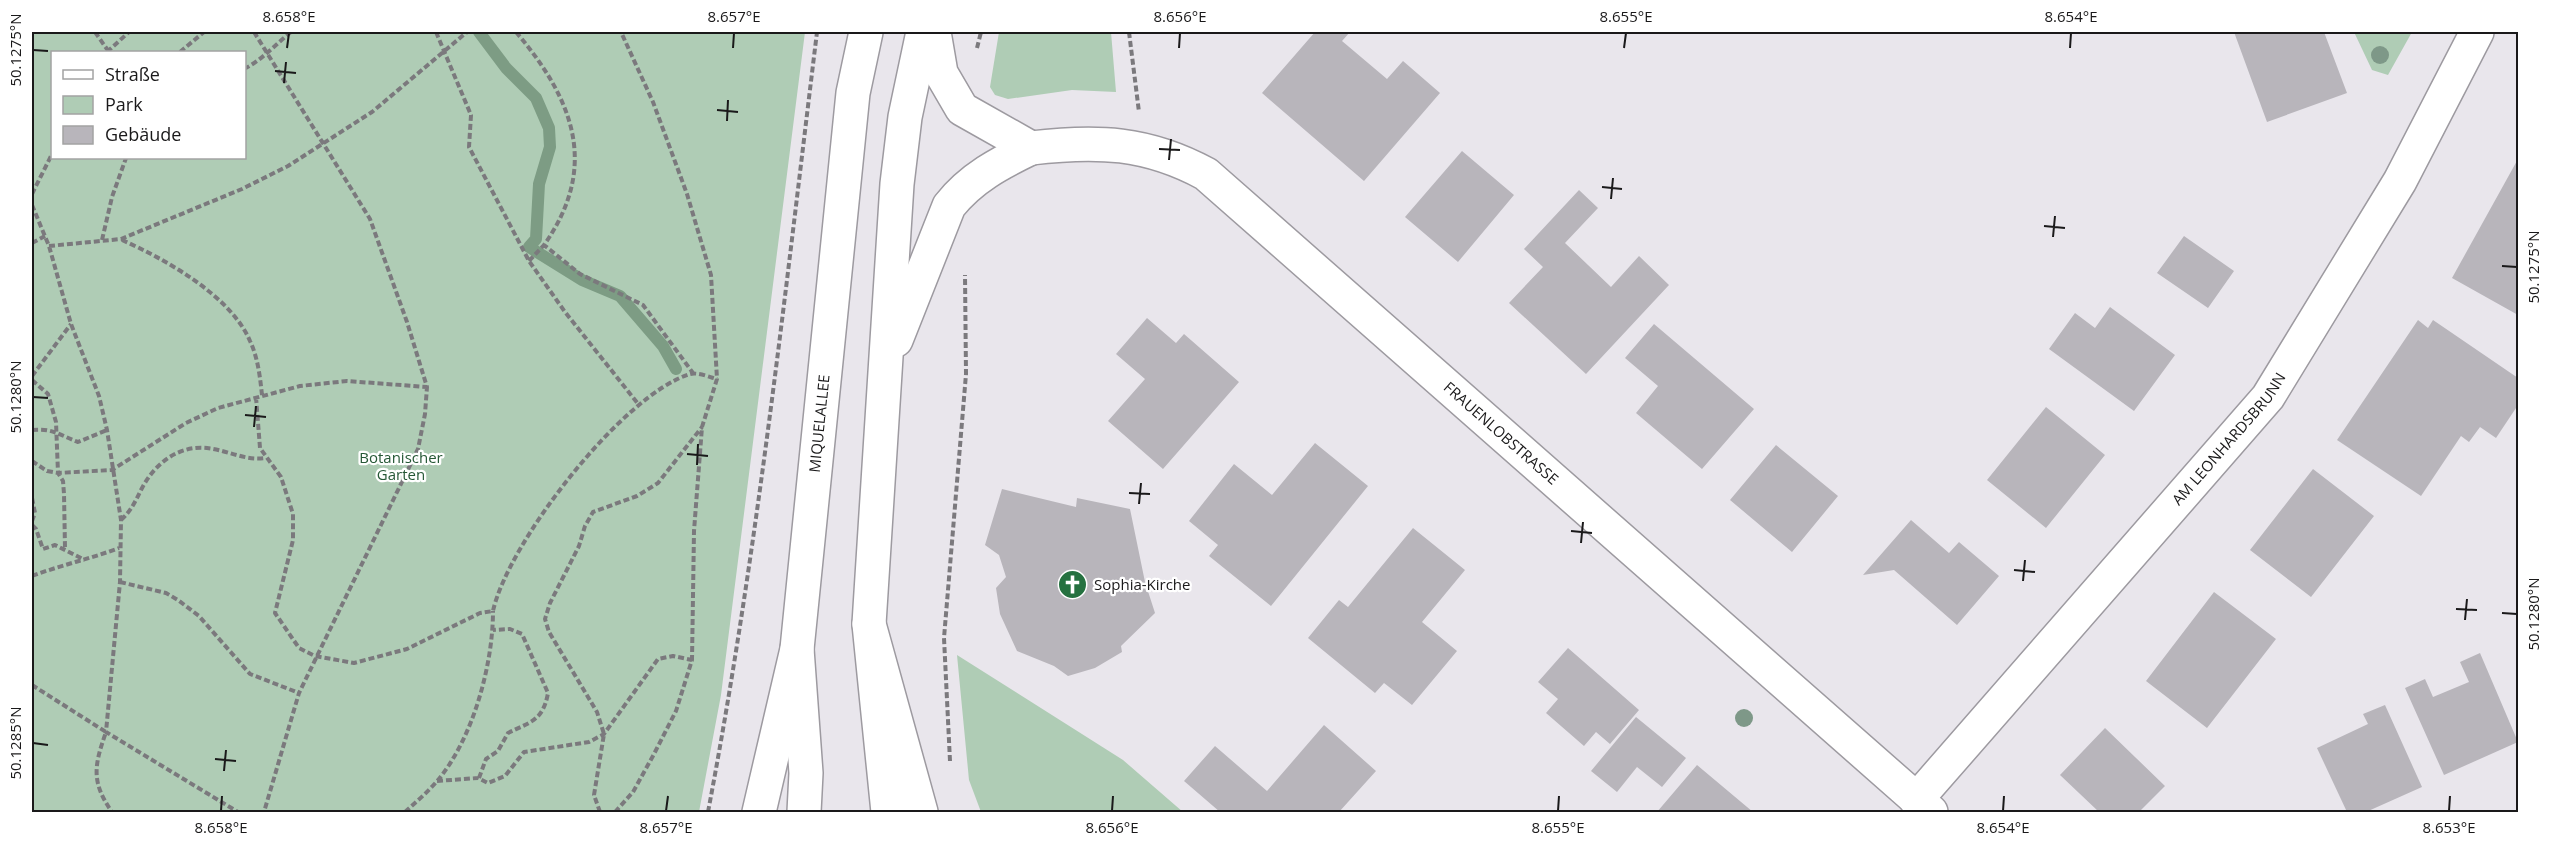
<svg xmlns="http://www.w3.org/2000/svg" width="2550" height="844" viewBox="0 0 2550 844" font-family="'Open Sans',sans-serif">
  <style>
    .green { fill: #afccb5; fill-rule: evenodd }
    .lines { fill: none; stroke-linecap: round; stroke-linejoin: round }
    .stream { stroke: #7d9c84; stroke-width: 12 }
    .building { fill: #b8b5bb }
    .minor-casing { stroke: #9d9aa0; stroke-width: 36 }
    .primary-casing { stroke: #9d9aa0; stroke-width: 36 }
    .trunk-casing { stroke: #9d9aa0; stroke-width: 36 }
    .path { stroke: #7b797d; stroke-width: 4; stroke-dasharray: 6 3; stroke-linecap: butt }
    .minor { stroke: #fff; stroke-width: 33 }
    .primary { stroke: #fff; stroke-width: 33 }
    .trunk { stroke: #fff; stroke-width: 33 }
    .tree { fill: #7e9888 }
    .ticks { fill: none; stroke: #1a191a; stroke-width: 2 }
    .labels { text-anchor: middle; stroke-width: 4.5; stroke-linejoin: round; paint-order: stroke }
    .street-label { font-size: 15px; fill: #1a191a; stroke: #fff }
    .park-label { font-size: 15px; fill: #265836; stroke: #fff }
    .poi-label { font-size: 15px; fill: #1a191a; stroke: #fff; text-anchor: start }
    .neatline { fill: none; stroke: #1a191a; stroke-width: 2 }
    .ticks-label { font-size: 15px; text-anchor: middle; fill: #1a191a }
  </style>
  <rect width="100%" height="100%" fill="#e9e6ec"/>
  <path class="green" d="M32,32H805L721,695L699,812H32ZM244,52V158H52V52Z
    M999,32H1111L1116,92L1072,90L1008,99L995,95L990,87Z
    M2354,32H2412L2388,75L2372,70Z
    M957,655L1123,760L1183,812H981L969,780Z"/>
  <g class="lines">
    <path class="stream" d="M479,32L506,68L536,98L549,128L550,147L539,184L536,239L529,247L582,280L620,296L663,346L676,369"/>
  </g>
  <path class="building" d="M1315,32H1350L1342,41L1387,79L1403,61L1440,93L1364,181L1262,93Z
    M2234,32H2324L2347,93L2267,122Z
    M1462,151L1514,195L1458,262L1405,217Z
    M2518,159V315L2452,278Z
    M1579,190L1598,208L1565,243L1611,287L1639,256L1669,285L1586,374L1509,303L1543,267L1524,249Z
    M2184,236L2234,271L2208,308L2157,273Z
    M2110,307L2175,355L2134,411L2049,349L2075,313L2095,328Z
    M1147,318L1176,343L1184,334L1239,382L1163,469L1108,421L1145,379L1116,354Z
    M2418,320L2428,328L2433,320L2518,378V405L2496,438L2480,427L2469,442L2461,436L2421,496L2337,440Z
    M1654,324L1754,409L1702,469L1636,413L1658,386L1625,358Z
    M2046,407L2105,455L2046,528L1987,480Z
    M1315,443L1368,486L1271,606L1209,556L1218,545L1189,521L1234,464L1272,495Z
    M1776,445L1838,496L1792,552L1730,500Z
    M2313,469L2374,516L2311,597L2250,550Z
    M1002,489L1076,507L1077,498L1130,509L1145,582L1155,613L1121,646L1122,652L1095,668L1068,676L1054,666L1017,651L1000,614L996,588L1006,577L999,555L985,545Z
    M1911,520L1949,553L1959,542L1999,576L1957,625L1894,570L1863,575Z
    M1413,528L1465,570L1422,622L1457,651L1412,705L1384,683L1375,693L1308,638L1339,600L1348,607Z
    M2214,592L2276,639L2207,728L2146,681Z
    M1568,648L1639,710L1610,744L1596,732L1584,746L1546,713L1558,699L1538,682Z
    M2480,653L2518,742L2444,775L2405,688L2425,679L2433,697L2469,682L2460,662Z
    M2385,705L2422,787L2366,812H2347L2317,748L2368,724L2363,714Z
    M1636,717L1686,758L1662,787L1637,767L1617,792L1591,771Z
    M1324,725L1376,771L1339,812H1220L1184,781L1215,746L1267,791Z
    M2105,728L2165,786L2139,812H2099L2060,775Z
    M1697,765L1753,812H1657Z"/>
  <g class="lines">
    <defs>
      <g id="minor">
        <path id="s1" d="M1031,148C1097,140 1147,142 1206,174L1931,812"/>
        <path id="s2" d="M1916,800L2268,397L2400,181L2477,32"/>
      </g>
      <g id="primary">
        <path d="M934,32L941,73L962,109L1031,148"/>
        <path d="M896,340L949,206C971,178 1000,163 1031,148"/>
        <path id="s3" d="M759,812L797,649L853,93L866,32"/>
        <path d="M888,812L869,624L897,184L905,117L923,32"/>
      </g>
      <path id="trunk" d="M869,624L921,812
        M797,649L806,773L804,812"/>
    </defs>
    <use href="#minor" class="minor-casing"/>
    <use href="#primary" class="primary-casing"/>
    <use href="#trunk" class="trunk-casing"/>
    <path class="path" d="M95,32L109,52
      M254,32L370,219L407,322L427,387L425,414L418,449L299,693L264,812
      M436,32L471,115L469,147L529,261L565,312L639,405
      M516,32C573,99 600,166 544,245L580,274L643,305L693,373
      M1129,32L1139,112
      M977,48L981,32
      M107,52L129,32
      M180,52L204,32
      M244,69C262,60 276,44 291,32
      M32,194L52,154
      M32,205L49,246L71,324L99,396L107,430L121,520L120,582L106,732L238,812
      M102,240L112,197L126,158
      M122,240C165,259 231,296 250,341C258,358 260,377 262,395
      M32,243L45,236
      M49,246L121,239L242,189L288,166L372,112L467,32
      M529,261L544,245
      M32,376L71,324
      M32,380L48,394L56,422L58,473L63,481L64,494L65,548
      M256,397L260,448L281,477L293,514V540L275,613L299,648L315,656L354,663L407,649L480,613L493,611C508,543 622,395 690,374C698,372 709,377 717,379
      M32,430C53,428 59,435 78,442L107,430
      M32,461L47,471L58,473L112,470L186,423L218,408L300,386L347,381L427,387
      M32,498L35,513L32,521
      M121,520C131,511 135,502 141,490C154,464 178,445 207,448C227,450 245,461 265,458
      M32,525L36,529L43,549L55,545L85,560
      M32,576C61,565 90,559 119,548
      M120,582L166,593L178,600L199,616L250,674L299,693
      M32,685L106,732C94,766 91,782 112,812
      M950,761L944,638L966,374L965,275
      M479,778L486,759L498,751L508,733C530,722 543,721 548,693L522,634L510,629L493,630
      M437,781L478,778L488,783L505,776L524,752L589,742L604,734L658,659L673,656L692,660
      M405,812C416,802 428,792 438,780C473,738 493,665 493,611
      M600,812L594,795L604,734L597,712L549,632L545,619L550,603L579,546L585,526L593,512L637,496L658,483L702,427
      M615,812L633,792L654,754L676,711L692,660L694,531L702,427L717,379L711,275L687,194L653,102L621,32
      M708,812C757,554 785,293 817,32"/>
    <use href="#minor" class="minor"/>
    <use href="#primary" class="primary"/>
    <use href="#trunk" class="trunk"/>
  </g>
  <g class="tree">
    <circle cx="2380" cy="55" r="9"/>
    <circle cx="1744" cy="718" r="9"/>
  </g>
  <path class="ticks" d="M287,48L289,33M733,48L734,33M1179,48L1180,33M1624,48L1626,33M2070,48L2071,33M33,50L48,51M275,71L296,73M284,83L286,62M717,110L738,112M727,121L728,100M1159,149L1180,150M1169,160L1171,139M1602,187L1622,189M1611,199L1613,178M2044,226L2065,228M2053,237L2055,216M2502,266L2517,267M33,397L48,398M245,415L266,417M254,427L256,406M687,454L708,456M697,465L698,444M1129,493L1150,494M1139,504L1141,483M1571,531L1592,533M1581,543L1583,522M2014,570L2035,572M2023,581L2025,560M2456,609L2477,610M2502,613L2517,614M2465,620L2467,599M33,743L48,745M215,759L236,761M224,771L226,750M221,811L222,796M666,811L668,796M1112,811L1113,796M1558,811L1559,796M2003,811L2004,796M2449,811L2450,796"/>
  <defs>
    <symbol id="church-disc" viewBox="-11 -11 22 22"><circle r="9.5" fill="#257140" stroke="#fff"/><path d="M-1.2-6h2.4v3.5h3.3v2.4h-3.3V6h-2.4V-.1h-3.3v-2.4h3.3Z" fill="#fff"/></symbol>
  </defs>
  <g fill-rule="evenodd">
    <use href="#church-disc" x="1056" y="568" width="33" height="33"/>
  </g>
  <g class="labels">
    <g class="street-label">
      <text dy="5" stroke="none"><textPath href="#s3" startOffset="394">MIQUELALLEE</textPath></text>
      <text dy="5" stroke="none"><textPath href="#s1" startOffset="573">FRAUENLOBSTRASSE</textPath></text>
      <text dy="5" stroke="none"><textPath href="#s2" startOffset="478">AM LEONHARDSBRUNN</textPath></text>
    </g>
    <g class="park-label">
      <text x="401" y="463">Botanischer<tspan x="401" dy="17">Garten</tspan></text>
    </g>
    <g class="poi-label">
      <text x="1094" y="590">Sophia-Kirche</text>
    </g>
  </g>
  <rect width="2550" height="844" fill="none" stroke="#ffffff" stroke-width="66"/>
  <rect x="51" y="51" width="195" height="108" fill="#ffffff" stroke="#a3a3a3" stroke-width="1.5"/>
  <rect x="63" y="70" width="30" height="9" fill="#ffffff" stroke="#a3a3a3" stroke-width="1.5"/>
  <text x="105" y="81" font-size="18" fill="#1a191a">Straße</text>
  <rect x="63" y="96" width="30" height="18" fill="#afccb5" stroke="#a3a3a3" stroke-width="1.5"/>
  <text x="105" y="111" font-size="18" fill="#1a191a">Park</text>
  <rect x="63" y="126" width="30" height="18" fill="#b8b5bb" stroke="#a3a3a3" stroke-width="1.5"/>
  <text x="105" y="141" font-size="18" fill="#1a191a">Gebäude</text>
  <rect x="33" y="33" width="2484" height="778" class="neatline"/>
  <g class="ticks-label">
    <text x="289" y="22">8.658°E</text>
    <text x="734" y="22">8.657°E</text>
    <text x="1180" y="22">8.656°E</text>
    <text x="1626" y="22">8.655°E</text>
    <text x="2071" y="22">8.654°E</text>
    <text transform="translate(16 50) rotate(-90)" y="5">50.1275°N</text>
    <text transform="translate(2534 267) rotate(-90)" y="5">50.1275°N</text>
    <text transform="translate(16 397) rotate(-90)" y="5">50.1280°N</text>
    <text transform="translate(2534 614) rotate(-90)" y="5">50.1280°N</text>
    <text transform="translate(16 743) rotate(-90)" y="5">50.1285°N</text>
    <text x="221" y="833">8.658°E</text>
    <text x="666" y="833">8.657°E</text>
    <text x="1112" y="833">8.656°E</text>
    <text x="1558" y="833">8.655°E</text>
    <text x="2003" y="833">8.654°E</text>
    <text x="2449" y="833">8.653°E</text>
  </g>
</svg>
